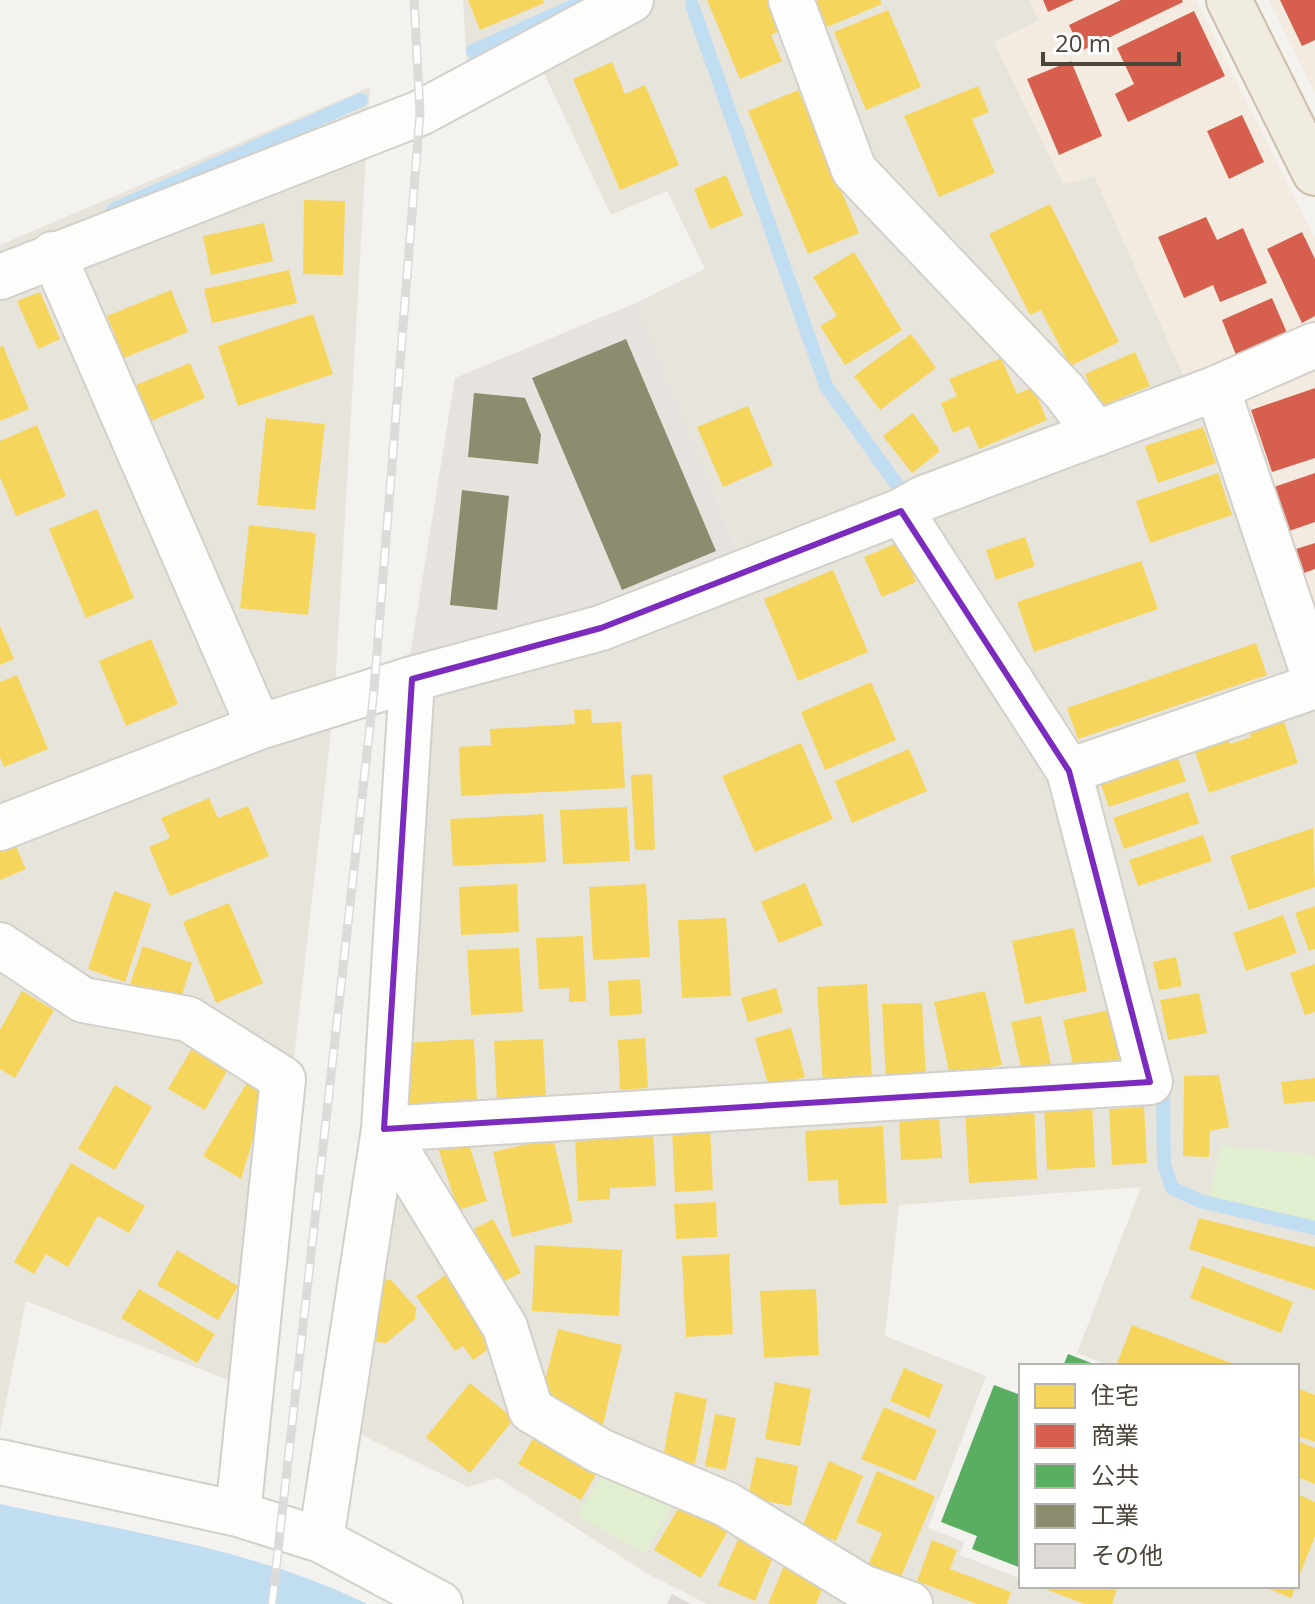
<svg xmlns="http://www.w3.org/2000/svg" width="1315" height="1604" viewBox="0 0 1315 1604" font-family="'Open Sans','Noto Sans JP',sans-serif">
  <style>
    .residential { fill: #e7e4dc; fill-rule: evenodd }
    .commercial { fill: #f3ebdf }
    .industrial { fill: #e6e2de }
    .green { fill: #e1eecf }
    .water { fill: #c0ddf1 }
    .homes { fill: #f6d55c }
    .shops { fill: #d6604d }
    .public { fill: #5aae61 }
    .industry { fill: #8c8c6e }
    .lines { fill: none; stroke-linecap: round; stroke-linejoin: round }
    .stream { stroke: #c0ddf1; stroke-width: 14 }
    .building { fill: #dedbd6 }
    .minor-casing { stroke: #d2d0cb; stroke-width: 48 }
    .trunk-casing { stroke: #ccbfa9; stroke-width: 48 }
    .minor { stroke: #fdfdfc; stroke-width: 44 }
    .trunk { stroke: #f0ece0; stroke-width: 44 }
    .rail-casing { stroke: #dbdbda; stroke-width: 9 }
    .rail { stroke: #fff; stroke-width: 6; stroke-dasharray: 18; stroke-linecap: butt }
    .marked { fill: none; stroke: #7b2cbf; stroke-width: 6; stroke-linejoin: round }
  </style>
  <rect width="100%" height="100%" fill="#f4f2ee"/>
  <path class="residential" d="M463,0H1030L1039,21L995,42L1095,177L1188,385L1315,640V1155L1221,1146L1209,1199L1315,1221V1604H707L648,1574L498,1478L468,1487L333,1421L408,668L741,556L636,303L705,269L667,191L611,215L540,65L469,101ZM1141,1187L1077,1353L1110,1366H1297V1586H1021V1579L960,1555L964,1542L928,1528L986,1376L885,1336L899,1205Z
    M370,87L334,706L256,1391L26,1301L0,1432V245Z"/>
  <path class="commercial" d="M1030,0H1196L1315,238V640L1188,386L1095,177L1063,184L994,43L1039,22Z
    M1269,0H1315V93Z"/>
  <path class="industrial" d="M636,303L741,557L597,614L408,668L455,378Z"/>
  <path class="green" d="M1221,1146L1315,1155V1221L1209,1199Z
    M609,1462L682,1490L645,1554L577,1515Z"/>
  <path class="water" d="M0,1504C123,1531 253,1548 367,1604H0Z"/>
  <path class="homes" d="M468,0H543L544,3L480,30Z
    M707,0H772L785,29L771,35L782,61L740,79Z
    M816,0H880L882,4L827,27Z
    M888,10L921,87L866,110L834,32Z
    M612,62L625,94L645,85L679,165L620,190L573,79Z
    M978,86L989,112L972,119L995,173L939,197L904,116Z
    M798,90L859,233L808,254L748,111Z
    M726,175L743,215L710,229L694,189Z
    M304,200L345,201L343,275L303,274Z
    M1050,204L1119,342L1070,366L1041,310L1030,315L989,234Z
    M264,223L273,261L211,275L203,236Z
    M854,252L902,330L845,365L820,326L837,316L813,277Z
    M289,270L297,303L212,323L204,289Z
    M171,290L188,332L124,358L107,316Z
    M40,292L60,339L38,349L17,301Z
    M313,314L333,374L238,406L218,346Z
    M911,334L936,368L880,410L854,376Z
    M3,346L29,409L0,421V347Z
    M1135,352L1150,386L1099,407L1085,374Z
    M1001,358L1017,394L1033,387L1047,420L979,449L969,426L953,433L941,403L957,396L949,379Z
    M190,363L205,398L151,421L136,385Z
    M748,406L773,465L723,487L697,427Z
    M913,413L940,451L912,473L883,436Z
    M266,418L325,424L315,510L257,505Z
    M37,425L66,496L16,516L0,477V441Z
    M1203,427L1216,463L1158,483L1145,446Z
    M1218,473L1232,515L1150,543L1136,501Z
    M97,509L134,598L86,618L49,529Z
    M249,525L316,533L308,615L240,608Z
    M1025,537L1035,566L996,580L986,550Z
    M900,542L916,582L882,597L864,557Z
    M1141,561L1158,609L1034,652L1017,602Z
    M833,570L868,652L798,681L764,599Z
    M0,626L14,659L0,665Z
    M151,639L178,704L126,726L99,661Z
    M1256,643L1267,675L1078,739L1067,708Z
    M17,675L48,749L4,767L0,757V682Z
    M871,682L896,740L825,770L801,712Z
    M591,709L592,723L621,722L625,788L461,796L459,747L491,745L490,729L575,724L574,710Z
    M1281,713L1298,763L1209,793L1192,743L1226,732L1230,744L1251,737L1247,725Z
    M801,743L833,819L755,852L722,776Z
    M909,749L927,791L852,823L835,781Z
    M1175,750L1186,781L1109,807L1098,776Z
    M652,774L655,850H635L631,775Z
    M1188,792L1199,823L1124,849L1113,818Z
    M209,798L218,818L248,806L269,856L170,896L149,847L170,838L161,818Z
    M627,807L630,861L563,864L560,810Z
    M543,814L546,862L453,866L450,819Z
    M1313,828L1315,887L1249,910L1230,856Z
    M1203,835L1212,861L1138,886L1129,860Z
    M14,842L26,869L0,880V848Z
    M805,883L823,925L779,943L761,902Z
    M517,884L519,932L461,935L459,887Z
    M646,884L650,957L593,960L589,887Z
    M114,891L151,904L125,982L88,969Z
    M229,903L263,983L216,1003L183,922Z
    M1315,906V949L1309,951L1295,913Z
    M1283,915L1297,953L1246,971L1233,933Z
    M726,918L731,996L682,998L678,920Z
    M1074,928L1087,991L1025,1004L1012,941Z
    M583,936L586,1001L569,1002V988L539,989L536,938Z
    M143,946L192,963L179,1004L129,987Z
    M519,948L523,1012L471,1015L467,950Z
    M1176,957L1182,986L1159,990L1153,962Z
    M1315,964V1012L1305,1015L1290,973Z
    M640,979L642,1014L610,1016L608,981Z
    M867,984L872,1081L823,1083L817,987Z
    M776,988L783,1012L748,1022L741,998Z
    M22,991L54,1010L15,1078L0,1069V1030Z
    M985,991L1002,1065L950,1076L934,1002Z
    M1199,993L1207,1033L1168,1040L1160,1000Z
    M922,1003L926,1078L886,1080L882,1004Z
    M1119,1008L1130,1062L1075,1074L1063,1020Z
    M1041,1016L1052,1070L1023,1076L1011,1022Z
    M791,1028L805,1077L769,1087L755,1038Z
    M645,1038L648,1088L620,1090L618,1040Z
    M474,1039L477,1101L407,1105L403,1043Z
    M543,1039L546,1099L497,1102L494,1041Z
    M195,1043L231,1064L205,1110L168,1089Z
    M1219,1075L1229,1127L1210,1131L1209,1157L1183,1156L1184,1076Z
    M1315,1078V1101L1284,1104L1281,1082Z
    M249,1079L268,1090L241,1179L203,1156Z
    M115,1085L152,1107L115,1170L78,1149Z
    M1092,1103L1095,1167L1047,1170L1044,1105Z
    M1034,1104L1037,1179L969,1183L965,1107Z
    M1144,1107L1147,1163L1112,1165L1109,1109Z
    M939,1116L942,1158L901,1160L899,1119Z
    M883,1126L887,1203L839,1205L838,1180L808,1181L805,1131Z
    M710,1128L713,1190L675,1192L672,1130Z
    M653,1132L656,1186L610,1188V1199L578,1201L575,1136Z
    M466,1135L487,1201L458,1210L437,1145Z
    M553,1138L573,1222L512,1237L493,1152Z
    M71,1163L145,1206L129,1233L98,1216L68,1267L46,1254L34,1274L14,1262Z
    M716,1202L717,1237L676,1239L674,1204Z
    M1199,1218L1315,1247V1290L1189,1249Z
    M493,1219L521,1273L502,1282L474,1229Z
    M535,1245L622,1250L619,1316L532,1311Z
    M177,1250L238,1286L218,1320L157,1285Z
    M729,1254L733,1334L686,1337L682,1256Z
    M1202,1266L1293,1302L1281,1333L1190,1298Z
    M451,1271L494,1345L473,1360L463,1346L455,1351L416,1296Z
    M381,1279L391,1280L416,1308L415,1319L386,1343L376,1342Z
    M139,1289L215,1334L197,1363L121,1318Z
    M816,1289L819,1355L764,1358L760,1291Z
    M1132,1325L1239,1366H1116Z
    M558,1329L622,1345L601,1433L542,1393Z
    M904,1368L943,1385L929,1418L890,1401Z
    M775,1382L811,1389L800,1446L765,1439Z
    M470,1383L514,1419L470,1473L426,1437Z
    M1297,1388L1315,1395V1442L1297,1436Z
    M675,1392L707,1399L695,1464L663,1458Z
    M884,1407L937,1430L915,1481L861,1459Z
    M715,1414L736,1418L726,1470L705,1466Z
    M537,1432L599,1469L581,1500L518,1464Z
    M1297,1441L1315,1448V1484L1297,1477Z
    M756,1457L798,1466L791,1506L748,1498Z
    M829,1461L863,1476L836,1541L802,1527Z
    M877,1471L935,1496L900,1579L868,1565L882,1533L856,1522Z
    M1297,1494L1315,1502V1536L1297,1582Z
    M681,1504L728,1531L701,1578L654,1550Z
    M740,1535L776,1550L755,1601L718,1585Z
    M932,1540L957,1550L950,1569L1011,1592L1007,1604H977L917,1581Z
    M786,1561L827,1578L816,1604H768Z
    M1046,1586H1118L1112,1604H1085L1045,1589Z
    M1261,1586H1296L1291,1598Z"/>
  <path class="shops" d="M1043,0H1074L1048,12Z
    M1121,0H1182L1183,2L1081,51L1069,25Z
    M1280,0H1315V40L1302,46Z
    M1194,11L1225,76L1128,122L1115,94L1134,84L1117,48Z
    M1071,61L1102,136L1059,155L1027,79Z
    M1242,115L1264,162L1229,179L1207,131Z
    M1206,217L1217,240L1243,228L1267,283L1220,302L1213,285L1184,298L1158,237Z
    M1302,232L1315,259V316L1302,323L1267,249Z
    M1272,298L1287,333L1236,355L1222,320Z
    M1315,388V458L1272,472L1251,410Z
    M1315,473V522L1289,531L1274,487Z
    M1315,543V569L1304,573L1296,549Z"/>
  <path class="public" d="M1068,1354L1099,1366H1063Z
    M994,1385L1021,1395V1568L972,1549L977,1536L941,1522Z"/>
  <path class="industry" d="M626,339L716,551L622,590L532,378Z
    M474,393L525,398L541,435L538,464L468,457Z
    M462,490L509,496L497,610L450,605Z"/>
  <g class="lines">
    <path class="stream" d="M692,5L826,386L908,500
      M473,51L587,0
      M113,210L361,100
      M1163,1083L1164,1164L1172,1188L1200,1201L1315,1228"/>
  </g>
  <path class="building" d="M672,1594L691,1604H667Z"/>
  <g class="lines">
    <defs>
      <path id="minor" d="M791,0L854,170L1065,392L1096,434
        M53,254L259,727
        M0,277L420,113L631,0
        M1217,388L1315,679
        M901,511L1069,771L1150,1082L384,1129L505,1327L531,1410L600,1451L726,1504L862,1587L910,1604
        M1069,771L1315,686
        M0,828L259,727L412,679L601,628L901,511L924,498L1217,388L1315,345
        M0,945L83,1000L188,1019L283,1079L238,1514
        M0,1462L238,1514L321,1540L440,1604
        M321,1540L384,1129L412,679"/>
      <path id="trunk" d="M1229,0L1315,173"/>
    </defs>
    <use href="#minor" class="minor-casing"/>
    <use href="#trunk" class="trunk-casing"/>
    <use href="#minor" class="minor"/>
    <use href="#trunk" class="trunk"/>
    <defs>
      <path id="rail" d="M272,1604L374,690L420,113L414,0"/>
    </defs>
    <use href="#rail" class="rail-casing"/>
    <use href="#rail" class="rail"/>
  </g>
  <path class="marked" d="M901,511L1069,771L1150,1082L384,1129L412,679L601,628Z"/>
  <rect x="1019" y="1364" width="280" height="224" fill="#ffffff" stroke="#b7b4b0" stroke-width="2"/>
  <rect x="1035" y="1384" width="40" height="24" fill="#f6d55c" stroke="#b7b4b0" stroke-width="2"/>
  <text x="1091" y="1404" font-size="24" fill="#4b4439">住宅</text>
  <rect x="1035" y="1424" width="40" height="24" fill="#d6604d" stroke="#b7b4b0" stroke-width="2"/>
  <text x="1091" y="1444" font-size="24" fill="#4b4439">商業</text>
  <rect x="1035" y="1464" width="40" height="24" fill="#5aae61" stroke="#b7b4b0" stroke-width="2"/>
  <text x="1091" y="1484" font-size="24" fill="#4b4439">公共</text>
  <rect x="1035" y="1504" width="40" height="24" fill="#8c8c6e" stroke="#b7b4b0" stroke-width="2"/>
  <text x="1091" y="1524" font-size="24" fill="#4b4439">工業</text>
  <rect x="1035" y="1544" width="40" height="24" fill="#dedbd6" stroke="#b7b4b0" stroke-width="2"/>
  <text x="1091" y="1564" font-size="24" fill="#4b4439">その他</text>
  <path d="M1043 52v12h136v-12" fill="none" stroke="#4b4439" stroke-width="4"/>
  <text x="1055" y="52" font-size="24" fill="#4b4439" stroke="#ffffff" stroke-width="6" paint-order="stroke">20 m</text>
</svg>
